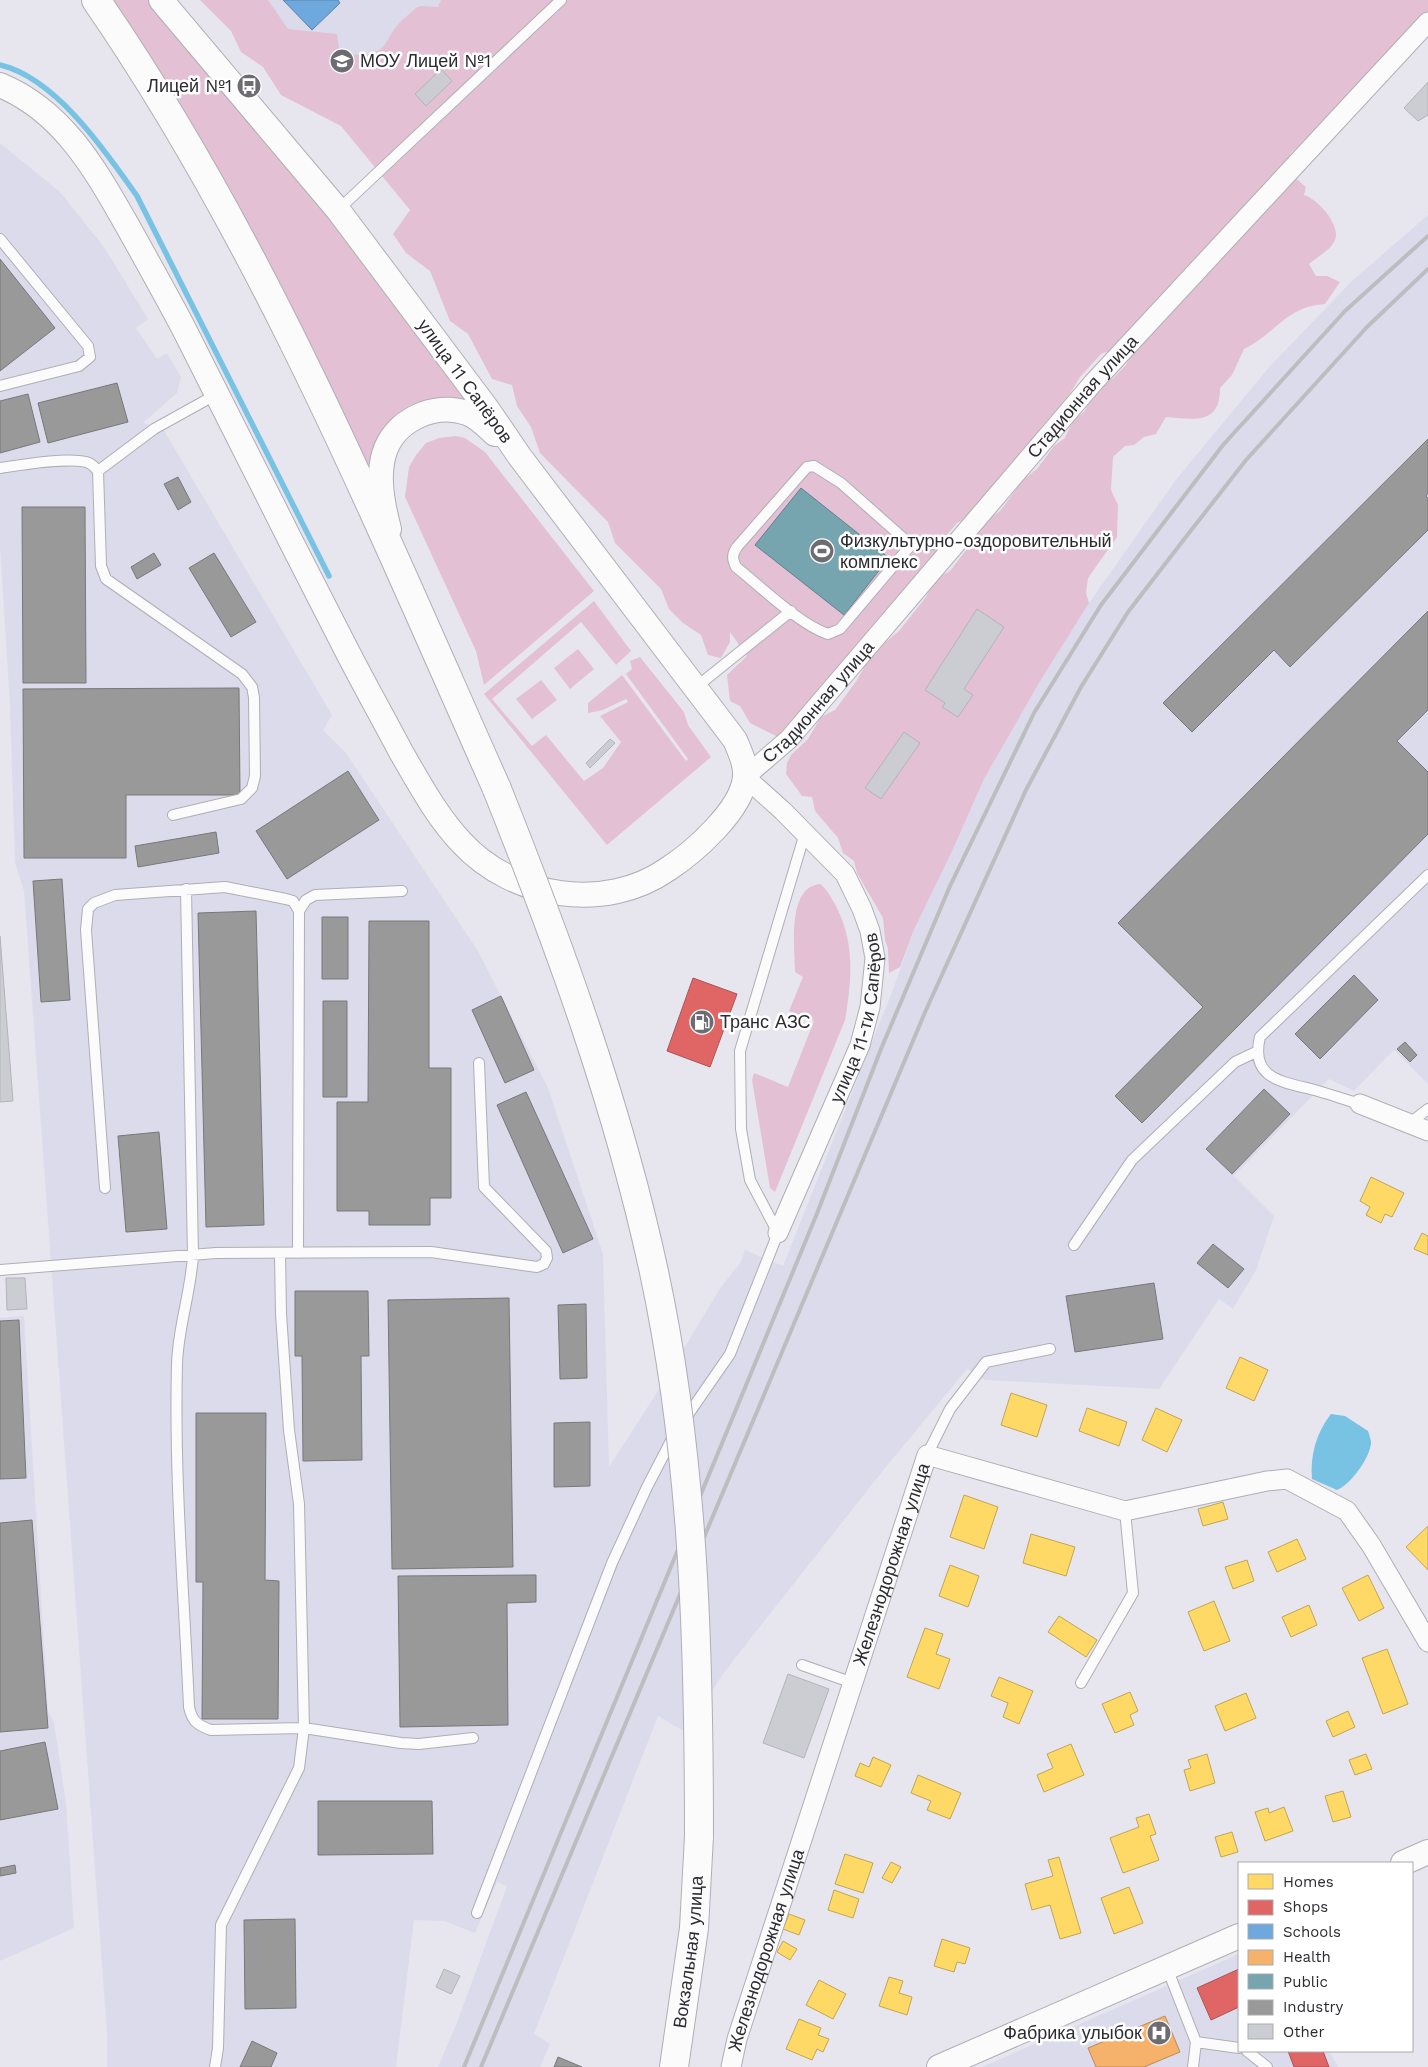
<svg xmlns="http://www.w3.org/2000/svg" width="1428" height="2067" viewBox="0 0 1428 2067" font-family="'Work Sans',sans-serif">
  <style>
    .built { fill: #dcdbeb }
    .green { fill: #e4c0d4 }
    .water { fill: #78c2e4 }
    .homes { fill: #ffd966; stroke: #c0a556 }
    .shops { fill: #e06666; stroke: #aa5456 }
    .schools { fill: #6fa8dc; stroke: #5b82a9 }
    .health { fill: #f6b26b; stroke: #b98a5a }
    .public { fill: #76a5af; stroke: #608089 }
    .industry { fill: #999; stroke: #78787a }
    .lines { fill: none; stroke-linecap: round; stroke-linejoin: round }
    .stream { stroke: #78c2e4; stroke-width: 5.5 }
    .building { fill: #cccdd3; stroke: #b3b3b9 }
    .service-casing { stroke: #afaeb4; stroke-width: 12 }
    .minor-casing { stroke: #afaeb4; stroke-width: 21 }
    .tertiary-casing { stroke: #afaeb4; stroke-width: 26 }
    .secondary-casing { stroke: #afaeb4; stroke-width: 30 }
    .service { stroke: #fbfbfc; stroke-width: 10 }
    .minor { stroke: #fbfbfc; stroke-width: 19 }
    .tertiary { stroke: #fbfbfc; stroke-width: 24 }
    .secondary { stroke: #fbfbfc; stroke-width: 28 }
    .rail { stroke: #bdbdbf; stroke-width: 4 }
    .secondary-bridge-casing { stroke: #afaeb4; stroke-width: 30; stroke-linecap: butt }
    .secondary-bridge { stroke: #fbfbfc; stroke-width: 28 }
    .labels { text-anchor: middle; stroke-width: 5; stroke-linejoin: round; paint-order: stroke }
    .poi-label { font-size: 18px; fill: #2c2b31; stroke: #fff; text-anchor: start }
    .street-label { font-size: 18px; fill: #2c2b31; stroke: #fff }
  </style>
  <rect width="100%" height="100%" fill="#e7e6ee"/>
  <path class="built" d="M229,0H464L337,121Z
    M0,143L60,192L104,247L148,319L136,328L157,359L167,353L181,377L177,393L143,423L163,429L332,715L323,730L346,753L478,951L548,1088L603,1254L609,1467L663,1383L721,1287L741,1262L745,1250L783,1266L894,987L913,932L954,847L984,779L1039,683L1089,603L1175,481L1270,366L1352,281L1428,215V1084L1394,1050L1354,1091L1329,1079L1234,1176L1274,1216L1256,1270L1233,1309L1219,1299L1159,1389L985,1380L967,1369L885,1468L725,1671L685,1732L658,1716L534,2034L550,2044L540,2067H438L458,2020L507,1886L497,1882L475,1933L444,1921L414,1920L396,2067H107V2034L24,891L15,863L10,706L0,547Z
    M24,1316L48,1712L54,1722L66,1803L74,1928L0,1961V1318Z
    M1239,1954V2051H1329L1338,2067H982Z"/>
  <path class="green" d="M112,0H154L245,108L474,403C446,396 407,395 389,424C381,437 376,454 370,468L368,469L191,127Z
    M200,0H268L288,29L337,34L340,54C398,59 376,41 408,15C411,13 415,8 418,7C423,5 432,7 438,7L441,0H1428V15L1356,96L1333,110L1316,130L1291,153L1282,171L1112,350L1101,354L1080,377L1068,397L1040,429L1033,454L978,512L957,523L935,549L941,554L820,694L778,737L750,723L740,706L730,701L727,675L747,656L730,632V642L721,658L708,655L701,635L683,623L669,609L661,589L615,543L608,522L540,453L531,427L517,406L512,385L492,379L468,334L450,321L430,271L406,253L393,234L410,210L341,126L281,95L263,67L241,52L231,31Z
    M1294,177L1306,187L1304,195C1318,199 1341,225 1335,240C1330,251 1317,257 1309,264L1316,276H1327L1340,282L1325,304C1287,306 1275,334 1244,349L1232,375L1220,388C1220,426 1194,419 1166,417L1156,434L1144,437L1134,445L1125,446L1113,457L1111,490L1118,505L1117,537L1088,578L1086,593L1089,603L1039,683L984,779L954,847L913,932L900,967L889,973L888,949L885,940L883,918L857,873L854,861L843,853L838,838L815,811L812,797L802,796L786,774L787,763L791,755L808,739L821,717L835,710L857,680L872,653L899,631L926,597L934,580L950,571L976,537L983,523L1000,511L1023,480L1037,469L1054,446L1065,438L1073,420L1084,412L1096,389L1111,380L1126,365L1130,357L1159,323L1172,313L1198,277L1212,269L1225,252L1269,208Z
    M456,436L465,438L485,452L594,591L484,685L476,651L405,497L409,467L416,455L426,443L439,438Z
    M594,601L631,651L616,665L581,622L492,699L532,746L546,735L584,781L603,768L621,742L600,716L628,702L626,699L603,710L588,713V703L622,675L686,761L688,759L626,674L632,669L630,661L640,657L684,712L688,725L711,757L607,845L484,694Z
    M578,649L594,669L570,689L554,668Z
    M541,680L557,700L532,719L516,699Z
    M820,884C828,890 831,898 836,906C855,943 852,980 845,1020L775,1192L770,1188L752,1080L754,1073L788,1087L814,1021L789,1011L803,977L795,972C795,950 786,887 820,884Z"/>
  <path class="water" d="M1331,1414L1345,1416L1368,1431C1369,1434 1371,1439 1371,1443C1370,1458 1350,1485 1337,1490L1312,1479C1310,1456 1316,1433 1331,1414Z"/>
  <path class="homes" d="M1371,1177L1404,1193L1392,1217L1385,1214L1381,1223L1366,1215L1370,1207L1360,1201Z
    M1422,1233L1428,1236V1255L1414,1249Z
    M1240,1357L1268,1370L1254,1401L1226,1388Z
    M1011,1393L1047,1405L1037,1437L1001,1425Z
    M1087,1408L1127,1422L1119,1446L1079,1431Z
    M1156,1408L1182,1420L1167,1452L1142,1440Z
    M964,1495L998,1507L984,1549L950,1537Z
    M1223,1502L1228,1519L1203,1526L1198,1509Z
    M1428,1526V1570L1406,1547Z
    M1031,1534L1075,1547L1066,1576L1023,1563Z
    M1297,1539L1306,1559L1277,1572L1268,1552Z
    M1247,1560L1254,1581L1233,1589L1225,1567Z
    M950,1565L979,1576L968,1607L939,1596Z
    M1368,1575L1384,1608L1359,1621L1342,1588Z
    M1214,1601L1230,1641L1204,1651L1188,1612Z
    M1309,1605L1317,1625L1291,1637L1282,1617Z
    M1059,1616L1097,1640L1086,1657L1048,1632Z
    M925,1628L943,1634L936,1654L950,1659L939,1689L907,1677Z
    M1387,1649L1408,1704L1383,1714L1362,1658Z
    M999,1677L1033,1691L1019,1724L1003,1717L1008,1703L991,1696Z
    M1130,1692L1138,1711L1130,1715L1134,1725L1115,1733L1102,1704Z
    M1246,1693L1256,1718L1225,1731L1215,1706Z
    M1348,1711L1355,1727L1333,1737L1326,1721Z
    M1071,1744L1084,1775L1044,1792L1037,1775L1053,1768L1047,1754Z
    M1207,1754L1215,1783L1190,1791L1184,1770L1191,1768L1188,1760Z
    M1366,1754L1372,1769L1355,1775L1349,1760Z
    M873,1757L891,1765L881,1787L855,1776L860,1763L869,1767Z
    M918,1775L961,1793L950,1819L927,1810L931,1801L911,1793Z
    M1343,1791L1351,1817L1333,1822L1325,1796Z
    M1284,1807L1293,1831L1265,1841L1255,1812L1268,1808L1269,1813Z
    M1149,1814L1156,1834L1150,1836L1159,1860L1123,1873L1110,1838L1139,1827L1136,1818Z
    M1232,1832L1238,1852L1221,1857L1215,1837Z
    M845,1854L873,1863L863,1893L835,1884Z
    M1059,1857L1081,1933L1060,1939L1050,1905L1032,1910L1025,1884L1053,1876L1048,1860Z
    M891,1862L901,1867L892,1883L882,1878Z
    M1129,1887L1143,1923L1114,1934L1101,1898Z
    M834,1890L859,1899L853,1918L828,1910Z
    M789,1914L805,1920L799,1935L783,1929Z
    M942,1939L970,1948L965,1964L957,1962L954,1972L934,1966Z
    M783,1941L797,1949L790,1960L777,1952Z
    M889,1977L903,1981L899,1993L912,1997L907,2015L879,2006Z
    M819,1980L846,1994L833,2019L806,2005Z
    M799,2019L821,2028L818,2035L829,2039L823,2052L817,2049L812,2060L786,2049Z"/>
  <path class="shops" d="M693,978L737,994L710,1067L667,1051Z
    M1239,1969V2007L1211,2020L1197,1988Z
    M1288,2051H1323L1329,2067H1294Z"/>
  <path class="schools" d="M283,0H338L340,3L312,30Z"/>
  <path class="health" d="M1165,2016L1180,2052L1144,2067H1096L1088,2048Z"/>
  <path class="public" d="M801,488L889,558L844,615L755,545Z"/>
  <path class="industry" d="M0,259L55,328L0,371Z
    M117,383L128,422L48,443L38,403Z
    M28,394L40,442L0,453V401Z
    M1428,439V493L1426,496L1428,498V530L1290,667L1274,650L1192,732L1163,703Z
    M178,477L191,502L178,510L164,484Z
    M22,507H85L86,683H23Z
    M154,553L161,565L137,579L131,567Z
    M214,553L256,622L231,637L189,568Z
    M1428,611V710L1397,741L1428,772V834L1142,1123L1115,1096L1203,1007L1118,923Z
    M239,688L240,795H126V858H24L23,689Z
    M348,771L379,820L287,879L256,831Z
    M216,832L219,853L138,867L135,846Z
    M62,879L70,1000L41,1002L33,881Z
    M256,911L264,1225L206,1227L198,913Z
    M322,917H348V979H322Z
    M369,921H429V1068H451V1198H430V1225H369V1211H337V1102H368Z
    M1354,975L1378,1000L1320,1059L1295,1034Z
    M501,996L534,1070L505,1083L472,1010Z
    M323,1001H347V1097H323Z
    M1405,1042L1417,1055L1410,1062L1397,1049Z
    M1264,1089L1290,1114L1232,1174L1206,1149Z
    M526,1092L593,1239L563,1253L497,1105Z
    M159,1132L167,1229L126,1232L118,1136Z
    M1213,1244L1244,1269L1228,1288L1197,1263Z
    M1154,1283L1163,1339L1075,1352L1066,1296Z
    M295,1291H368L369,1356H361L362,1460L303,1461L302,1356H295Z
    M509,1298L513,1567L392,1569L388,1300Z
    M586,1304L587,1378L560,1379L558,1305Z
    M19,1320L26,1478L0,1479V1321Z
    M196,1413H266L265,1580L279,1581L278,1719H202L203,1582H196Z
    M590,1422V1486L554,1487V1423Z
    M32,1520L48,1728L0,1732V1523Z
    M536,1575V1602L507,1603L508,1725L400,1727L398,1576Z
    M45,1742L58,1809L0,1820V1751Z
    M318,1801H432L433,1854L318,1855Z
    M15,1865L16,1873L0,1876V1868Z
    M295,1919L296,2008L245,2009L244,1920Z
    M252,2041L277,2053L271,2067H240Z
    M558,2057L582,2067H554Z"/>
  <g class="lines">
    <path class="stream" d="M0,65C56,78 106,152 137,196L329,576"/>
  </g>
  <path class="building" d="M441,69L452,81L426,106L415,94Z
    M1428,82V115L1418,121L1404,108Z
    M977,609L1004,627L964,689L973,695L958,717L942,707L945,703L925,690Z
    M904,732L920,743L881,799L865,788Z
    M610,739L615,743L590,768L586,763Z
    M0,936L13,1101L0,1102Z
    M6,1278H25L27,1309L7,1310Z
    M788,1674L829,1689L804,1758L763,1743Z
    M444,1969L460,1976L451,1994L436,1987Z"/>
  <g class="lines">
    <defs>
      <path id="service" d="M338,210L561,0
        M0,239L88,346L90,357L79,366L0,386
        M814,466L841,483L911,545L840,629L828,634C800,625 760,586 736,567C732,559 732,554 737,547L807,467Z
        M0,468C21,465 66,457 86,462C92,463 94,467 98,471L101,566L106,579L242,674L252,687L254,697L255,776L252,788L241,799L173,815
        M98,471L154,429L217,394
        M911,545L957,543
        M695,688L791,611
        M186,889L193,1255C191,1292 178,1327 177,1364C174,1478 184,1593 189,1707C192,1721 197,1725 211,1730L304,1728L299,1504L289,1430L281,1314L280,1253
        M1360,1104C1346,1100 1332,1095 1318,1091C1286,1082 1249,1081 1260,1037L1428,875
        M1410,1123L1428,1109
        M105,1188L86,930L88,909L94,903L115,895L225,887L286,899L293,901L299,911
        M1074,1245L1132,1160L1235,1062L1256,1052
        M298,1253L299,911L306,900L315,895L402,891
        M0,1270L216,1253L431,1252L537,1267L544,1264L547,1258L546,1251L484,1187L479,1063
        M685,1419L730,1354L778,1233L750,1180L741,1129L740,1051L805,833
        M927,1455L950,1409L986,1362L1050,1349
        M802,1665L853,1683
        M1081,1683L1133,1593L1125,1511
        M477,1913L612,1563L647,1487L674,1435
        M1167,1968L1196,2042L1193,2067
        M1196,2042L1239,2048
        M1247,2051L1267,2067
        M215,2067L218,2048L221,1925L299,1768L304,1728L401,1743L419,1744L473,1738"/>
      <g id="minor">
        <path d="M1360,1104L1428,1131"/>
        <path id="s1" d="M778,1233L860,1045L870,1007L875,958L870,931L862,909L845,874L783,811L745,777L789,739L1093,383L1428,22"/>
        <path id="s2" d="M731,2067L737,2039L927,1455L1125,1511L1267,1481L1287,1479L1347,1511L1371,1545L1428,1642"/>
      </g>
      <path id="tertiary" d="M0,85C63,111 95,169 127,225C146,259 165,293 183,327C237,435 291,542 346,649C364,684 383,718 401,752C419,783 437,817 462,843C513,898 605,913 668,869C694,852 742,810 745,777C746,764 740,752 735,740L520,457L488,410L338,210L161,0
        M389,529C383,506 377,478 384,454C394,420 434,402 467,413C478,417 486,426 495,434
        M1403,1863L1428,1852
        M939,2067L1239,1936"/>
      <g id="secondary">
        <path d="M96,0C264,244 377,520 497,789"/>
        <path id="s3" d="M674,2067L694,1928L699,1836"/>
      </g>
    </defs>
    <use href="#service" class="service-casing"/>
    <use href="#minor" class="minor-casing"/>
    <use href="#tertiary" class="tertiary-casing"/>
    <use href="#secondary" class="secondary-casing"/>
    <use href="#service" class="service"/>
    <use href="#minor" class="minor"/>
    <use href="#tertiary" class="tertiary"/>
    <use href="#secondary" class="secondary"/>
    <path class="rail" d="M464,2067L816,1216L881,1049L950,886L1034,713L1101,605L1223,445L1345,311L1428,236
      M481,2067L926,1010L1026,790L1081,687L1128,612L1182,542L1246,460L1367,327L1428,269"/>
    <defs>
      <path id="secondary-bridge" d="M497,789C560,947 618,1105 654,1272C694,1458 699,1647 699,1836"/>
    </defs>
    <use href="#secondary-bridge" class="secondary-bridge-casing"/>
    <use href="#secondary-bridge" class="secondary-bridge"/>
  </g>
  <defs>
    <symbol id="school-disc" viewBox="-11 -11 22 22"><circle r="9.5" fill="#6d6c73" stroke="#fff"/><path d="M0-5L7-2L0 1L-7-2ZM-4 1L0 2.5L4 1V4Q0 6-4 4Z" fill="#fff"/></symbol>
    <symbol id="bus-disc" viewBox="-11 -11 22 22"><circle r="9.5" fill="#6d6c73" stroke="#fff"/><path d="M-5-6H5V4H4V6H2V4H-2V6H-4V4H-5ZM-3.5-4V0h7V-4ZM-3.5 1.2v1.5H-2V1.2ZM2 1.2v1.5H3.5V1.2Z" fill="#fff"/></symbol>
    <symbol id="stadium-disc" viewBox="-11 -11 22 22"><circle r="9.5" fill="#6d6c73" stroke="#fff"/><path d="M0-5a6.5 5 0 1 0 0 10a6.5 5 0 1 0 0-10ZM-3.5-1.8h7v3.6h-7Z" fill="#fff"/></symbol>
    <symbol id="fuel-disc" viewBox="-11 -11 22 22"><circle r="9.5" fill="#6d6c73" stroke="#fff"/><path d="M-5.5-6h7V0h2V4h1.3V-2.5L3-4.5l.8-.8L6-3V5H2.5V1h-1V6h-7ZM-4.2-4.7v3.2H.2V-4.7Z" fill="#fff"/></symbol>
    <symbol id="hospital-disc" viewBox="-11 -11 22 22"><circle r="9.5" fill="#6d6c73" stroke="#fff"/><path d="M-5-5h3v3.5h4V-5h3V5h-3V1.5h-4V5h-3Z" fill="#fff"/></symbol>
  </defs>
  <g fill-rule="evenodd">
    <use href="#school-disc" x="328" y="47" width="28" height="28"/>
    <use href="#bus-disc" x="235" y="72" width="28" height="28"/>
    <use href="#stadium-disc" x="808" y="537" width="28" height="28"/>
    <use href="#fuel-disc" x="688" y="1008" width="28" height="28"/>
    <use href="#hospital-disc" x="1145" y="2019" width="28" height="28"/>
  </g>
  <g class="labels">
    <g class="poi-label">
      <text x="360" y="67">МОУ Лицей №1</text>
      <text x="232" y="92" text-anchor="end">Лицей №1</text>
      <text x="840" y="547">Физкультурно-оздоровительный<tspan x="840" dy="21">комплекс</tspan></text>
      <text x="720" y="1028">Транс АЗС</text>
      <text x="1142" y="2039" text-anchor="end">Фабрика улыбок</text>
    </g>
    <g class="street-label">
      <text transform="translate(465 381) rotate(54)" y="6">улица 11 Сапёров</text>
      <text dy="6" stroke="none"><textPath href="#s1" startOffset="1032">Стадионная улица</textPath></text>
      <text dy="6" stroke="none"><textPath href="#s1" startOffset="628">Стадионная улица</textPath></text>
      <text dy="6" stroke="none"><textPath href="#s1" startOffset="231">улица 11-ти Сапёров</textPath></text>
      <text dy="6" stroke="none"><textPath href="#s2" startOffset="528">Железнодорожная улица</textPath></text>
      <text dy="6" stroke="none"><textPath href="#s2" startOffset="122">Железнодорожная улица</textPath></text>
      <text dy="6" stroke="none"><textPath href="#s3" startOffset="116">Вокзальная улица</textPath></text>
    </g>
  </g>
  <rect x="1238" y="1862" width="175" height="190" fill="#ffffff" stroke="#abaaad"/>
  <rect x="1248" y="1874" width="25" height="15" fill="#ffd966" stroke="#abaaad"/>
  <text x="1283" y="1887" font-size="15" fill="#2c2b31">Homes</text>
  <rect x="1248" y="1900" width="25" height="15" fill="#e06666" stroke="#abaaad"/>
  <text x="1283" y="1912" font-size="15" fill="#2c2b31">Shops</text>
  <rect x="1248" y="1924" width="25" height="15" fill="#6fa8dc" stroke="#abaaad"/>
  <text x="1283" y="1937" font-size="15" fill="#2c2b31">Schools</text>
  <rect x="1248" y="1950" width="25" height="15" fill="#f6b26b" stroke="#abaaad"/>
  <text x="1283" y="1962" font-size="15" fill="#2c2b31">Health</text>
  <rect x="1248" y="1974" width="25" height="15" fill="#76a5af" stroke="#abaaad"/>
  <text x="1283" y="1987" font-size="15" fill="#2c2b31">Public</text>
  <rect x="1248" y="2000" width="25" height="15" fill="#999999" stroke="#abaaad"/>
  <text x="1283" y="2012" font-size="15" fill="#2c2b31">Industry</text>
  <rect x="1248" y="2024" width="25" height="15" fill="#cccdd3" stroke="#abaaad"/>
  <text x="1283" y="2037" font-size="15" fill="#2c2b31">Other</text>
</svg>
